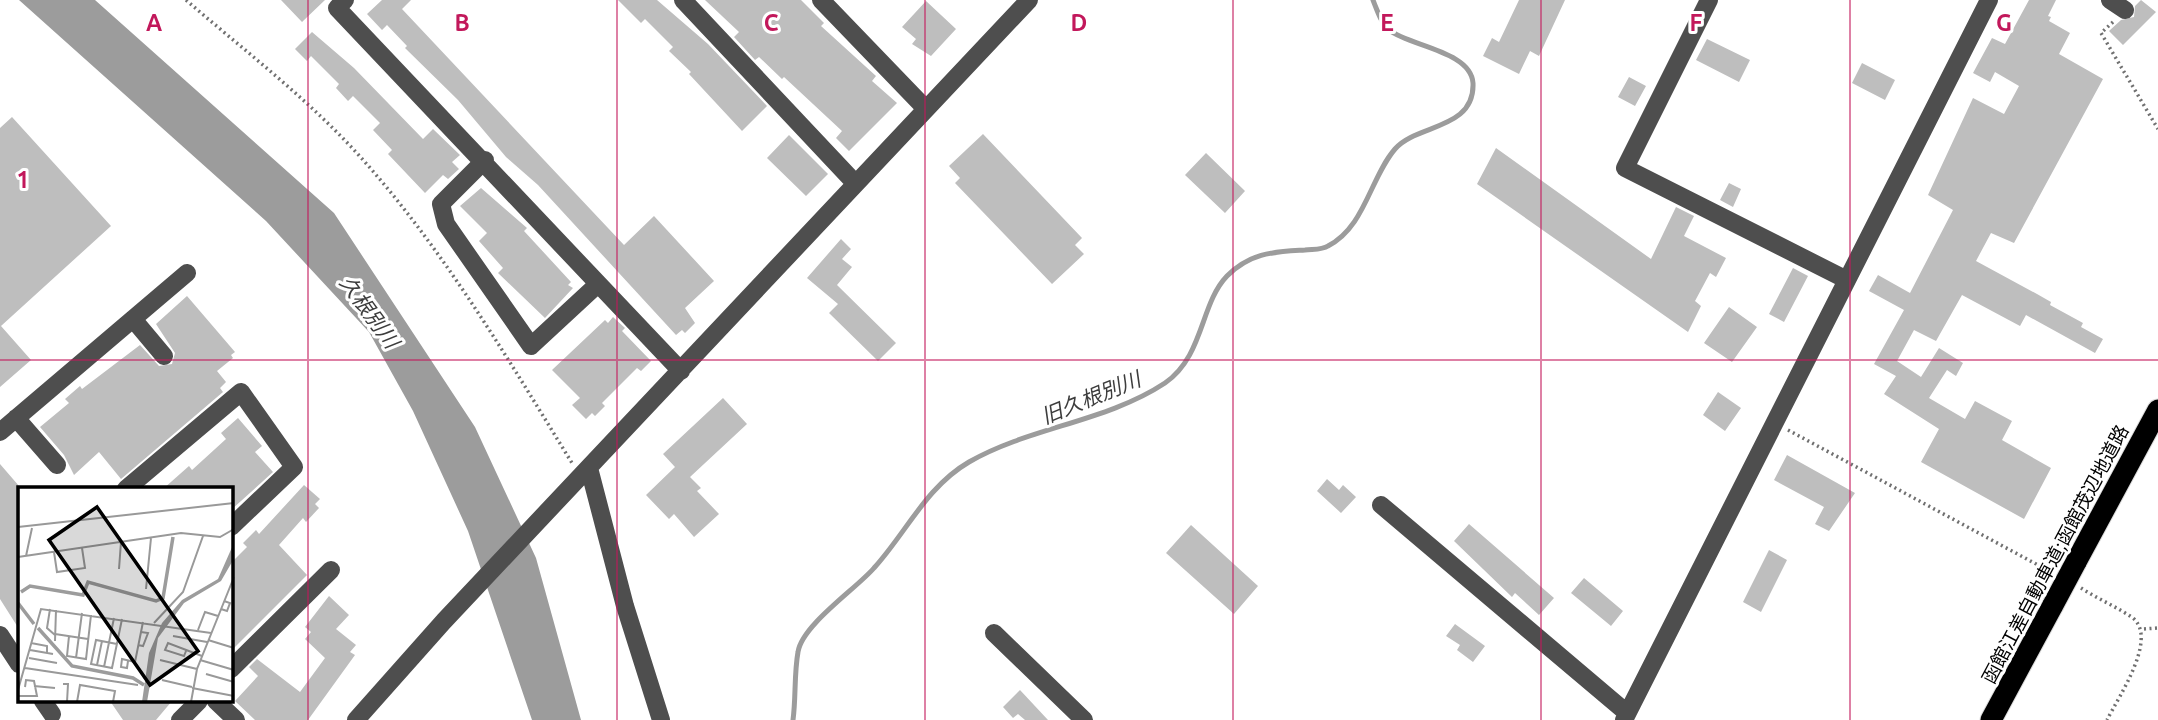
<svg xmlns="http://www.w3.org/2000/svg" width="2158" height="720" viewBox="0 0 2158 720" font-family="Ubuntu,'Noto Sans JP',sans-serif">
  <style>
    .water { fill: #9c9c9c }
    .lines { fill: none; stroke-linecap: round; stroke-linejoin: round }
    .stream { stroke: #9c9c9c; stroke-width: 5 }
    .building { fill: #bebebe }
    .highway-casing { stroke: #dbdbdb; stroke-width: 23 }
    .path { stroke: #707070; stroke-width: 3.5; stroke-dasharray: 2 3.5; stroke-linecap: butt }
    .minor { stroke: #4e4e4e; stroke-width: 18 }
    .highway { stroke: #000; stroke-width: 21 }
    .highway-bridge-casing { stroke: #dbdbdb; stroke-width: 23; stroke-linecap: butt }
    .highway-bridge { stroke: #000; stroke-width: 21 }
    .grid { fill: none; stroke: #c2185b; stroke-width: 2; stroke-opacity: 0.55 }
    .labels { text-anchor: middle; stroke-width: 6; stroke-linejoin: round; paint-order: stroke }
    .street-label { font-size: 19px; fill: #000; stroke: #fff }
    .water-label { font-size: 21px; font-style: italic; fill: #3d3d3d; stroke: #fff }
    .inset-river { fill: none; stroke: #9c9c9c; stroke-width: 3.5 }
    .inset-road { fill: none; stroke: #999; stroke-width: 2 }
    .view { fill: #000; fill-opacity: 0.15; stroke: #000; stroke-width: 3.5 }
    .inset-edge { fill: none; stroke: #000; stroke-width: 3.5 }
    .grid-label { font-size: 23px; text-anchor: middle; font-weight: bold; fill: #c2185b; stroke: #fff; stroke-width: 6; stroke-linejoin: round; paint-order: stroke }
  </style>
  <rect width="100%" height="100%" fill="#fff"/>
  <path class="water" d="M19,0H95L334,213L475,427L536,558L581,720H532L468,531L413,411L369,332L266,221Z"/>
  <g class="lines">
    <path class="stream" d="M793,720C796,698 794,674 798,652C802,625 857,588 874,568C906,533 926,487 969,462C1030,427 1106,422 1165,383C1204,356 1200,304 1227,276C1251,252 1274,252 1305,250C1313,249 1322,250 1328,246C1365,227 1370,178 1395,149C1416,124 1475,130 1473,83C1471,51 1409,46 1389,30C1381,23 1377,10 1373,0"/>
  </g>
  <path class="building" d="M281,0H325L302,22Z
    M382,0H411L402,9L624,245L654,216L714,281L685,308L695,323L685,333L682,330L676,335L538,185L506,157L458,100L405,48L407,46L387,25L382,30L367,14Z
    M618,0H657L708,44L767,106L742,131L689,74L691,72L669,51L673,47L645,19L641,23Z
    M705,0H801L824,23L821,26L876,76L872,81L897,103L849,151L836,138L842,131L784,77L782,79L759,57L755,60L734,37L739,32Z
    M1519,0H1565L1539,56L1530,51L1519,74L1483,56L1492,38L1499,42Z
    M2029,0H2056L2048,16L2051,17L2049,21L2070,33L2059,54L2103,79L2014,243L1991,233L1976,261L2037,294L2051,302L2050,305L2083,323L2081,327L2103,339L2095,353L2026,315L2020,326L1962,295L1936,341L1914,330L1897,361L1921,377L1939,348L1963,363L1956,376L1947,370L1929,398L1965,419L1975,401L2012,421L2002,440L2051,468L2024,519L1921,462L1939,429L1884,394L1896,376L1874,364L1904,310L1869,291L1878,275L1910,293L1953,210L1928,195L1973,98L2004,114L2019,86L1995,72L1990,82L1973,73L1992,38L2005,44Z
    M2141,0L2156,12L2123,45L2109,31L2121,20L2134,17L2135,6Z
    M926,1L956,29L931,56L912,44L916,39L902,27Z
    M312,32L354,68L423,139L433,129L460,155L452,162L459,169L448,179L443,175L425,193L388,154L392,150L373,130L380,123L353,96L348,101L336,88L339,84L311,56L307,61L295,49Z
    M1707,39L1750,60L1739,82L1696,60Z
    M1862,63L1895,80L1885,100L1852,83Z
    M1629,77L1646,86L1635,106L1618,97Z
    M12,117L111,226L1,326L31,360L0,387V128Z
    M983,134L1082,238L1075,245L1084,254L1052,284L955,183L960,178L949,166Z
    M789,135L828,174L806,196L767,158Z
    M1496,148L1651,259L1676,207L1694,216L1684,236L1726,258L1716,277L1710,273L1695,301L1701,306L1688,332L1477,184Z
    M1206,153L1245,191L1225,213L1185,175Z
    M1729,183L1741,189L1733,207L1720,200Z
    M481,188L527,228L524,231L571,282L568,285L573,288L545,318L498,273L503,268L479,241L487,233L460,206Z
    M841,239L851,249L842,259L852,267L837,285L896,343L878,361L829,313L838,304L807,278Z
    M1793,268L1808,276L1784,322L1769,314Z
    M187,296L235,352L231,355L233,358L217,371L226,382L220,388L223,392L121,479L99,452L74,475L64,455L40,427L69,403L65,399L80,386L82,389L140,345L159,366L172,364L175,353L156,324Z
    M1729,307L1757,327L1732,362L1704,343Z
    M613,317L625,328L622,331L651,361L641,371L637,368L602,403L605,406L595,416L592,413L586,419L572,405L580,398L552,370L605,320L608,323Z
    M1718,392L1741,408L1725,431L1703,415Z
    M723,398L747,424L690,477L701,488L697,491L719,514L694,537L674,514L669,519L646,495L675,467L663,454Z
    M238,418L262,446L255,452L273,472L231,510V489H163L189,466L192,470L226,439L221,433Z
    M1787,455L1855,493L1829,531L1815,524L1824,507L1774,480Z
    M0,464L19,486V629L0,599Z
    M1327,479L1339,490L1343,485L1356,497L1341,513L1317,491Z
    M304,485L320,499L315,504L319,508L306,522L303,518L279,545L307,575L231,651V563L247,547L243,543L256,530L259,534Z
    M1469,524L1554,598L1539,615L1515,593L1512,597L1454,541Z
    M1191,525L1258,586L1234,614L1166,553Z
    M1769,550L1787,560L1761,612L1743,602Z
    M1584,578L1623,611L1611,626L1571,593Z
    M329,596L349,615L336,629L356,645L350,652L355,655L308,720H255L235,701L258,676L249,667L257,659L300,692L325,658L305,639L311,632L305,627Z
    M1455,624L1485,646L1473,662L1457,650L1460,645L1446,636Z
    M1020,690L1048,720H1025L1018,714L1013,718L1003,707Z
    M110,701H172L156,720H123Z"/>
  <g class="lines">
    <defs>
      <path id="highway" d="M2076,562L2158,410
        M1991,720L2053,605"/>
    </defs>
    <use href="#highway" class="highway-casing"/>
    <path class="path" d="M186,0C246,52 311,101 364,161C445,252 508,359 572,463
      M2113,22L2101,33L2158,129
      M1788,430L2049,571
      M2081,588C2098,599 2117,607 2133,618C2158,639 2119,696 2107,720
      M2144,629L2158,628"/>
    <path class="minor" d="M345,0L337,8L681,371
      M683,0L855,183
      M821,0L926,109
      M1709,0L1625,168L1847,280
      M2110,0L2125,10
      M485,160L441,204L446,224L531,346L598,284
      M133,319L164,356
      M16,418L57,465
      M0,432L187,273
      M589,468L625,606L661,720
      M126,489L241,392L294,467L231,527
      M1381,505L1627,713
      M994,633L1084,720
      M0,635L19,664
      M231,669L331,570
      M43,701L52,714
      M216,701L236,720
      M180,720L199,701
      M356,720L444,621L1029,0
      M1624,720L1989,0"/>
    <use href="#highway" class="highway"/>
    <defs>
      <path id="highway-bridge" d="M2053,605L2076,562"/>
    </defs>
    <use href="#highway-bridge" class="highway-bridge-casing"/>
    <use href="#highway-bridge" class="highway-bridge"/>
  </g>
  <path class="grid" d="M308,0V720M617,0V720M925,0V720M1233,0V720M1541,0V720M1850,0V720M0,360H2158"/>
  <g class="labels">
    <g class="street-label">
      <text transform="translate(2055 554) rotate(-62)" y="7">函館江差自動車道;函館茂辺地道路</text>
    </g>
    <g class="water-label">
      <text transform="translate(369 312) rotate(54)" y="7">久根別川</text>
      <text transform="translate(1091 398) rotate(-22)" y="7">旧久根別川</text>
    </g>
  </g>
  <g transform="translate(18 487)">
    <rect width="215" height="215" fill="#fff"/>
    <path d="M215,58L214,75L203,94L166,116L140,151L129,215H124L131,166L144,136L164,113L200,92Z" fill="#9c9c9c"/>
    <path class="inset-river" d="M3,105L12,99L65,108L70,95L138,114L145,111L155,50M0,116L16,137M20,141L54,179L115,191L126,198"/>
    <path class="inset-road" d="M0,40L216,16M36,65L39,85L67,81L64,61M8,69L14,41M0,70L163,46L202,50L216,42M101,82L103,55M128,102L133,51M32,122L29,141L37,148M203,122L209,124L212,116L206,114M136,136L165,105L185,49M180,143L187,125L200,129M37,147L70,152M51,149L49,169L68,172L73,128M155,149L189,155M190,153L216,161M37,154L38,123M13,156L29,159V166M99,157L78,153L73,177L94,181L104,132M120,158L125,159L130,146L123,145M12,163L35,167M168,164L166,169L147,163L150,156L184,169M11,171L39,176M58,171L64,126M142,173L179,182M182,173L216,183M110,174L109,181L103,180L104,172L117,175L125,135M79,178L84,154M86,180L96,131M7,181L120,198M188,187L216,195M144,193L174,200M45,197H50L49,215M16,199L37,201M174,201L216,209M0,203L23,122L193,146M0,209H19L16,194L8,193L7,200M59,215L62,198L97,204L95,215M173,215L179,182L216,90"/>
    <path class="view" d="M79,20L180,164L132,198L31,53Z"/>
    <rect width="215" height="215" class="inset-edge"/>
  </g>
  <g class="grid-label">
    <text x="154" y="31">A</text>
    <text x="462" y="31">B</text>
    <text x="771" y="31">C</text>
    <text x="1079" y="31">D</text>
    <text x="1387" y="31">E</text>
    <text x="1696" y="31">F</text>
    <text x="2004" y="31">G</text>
    <text x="23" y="188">1</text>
  </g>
</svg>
